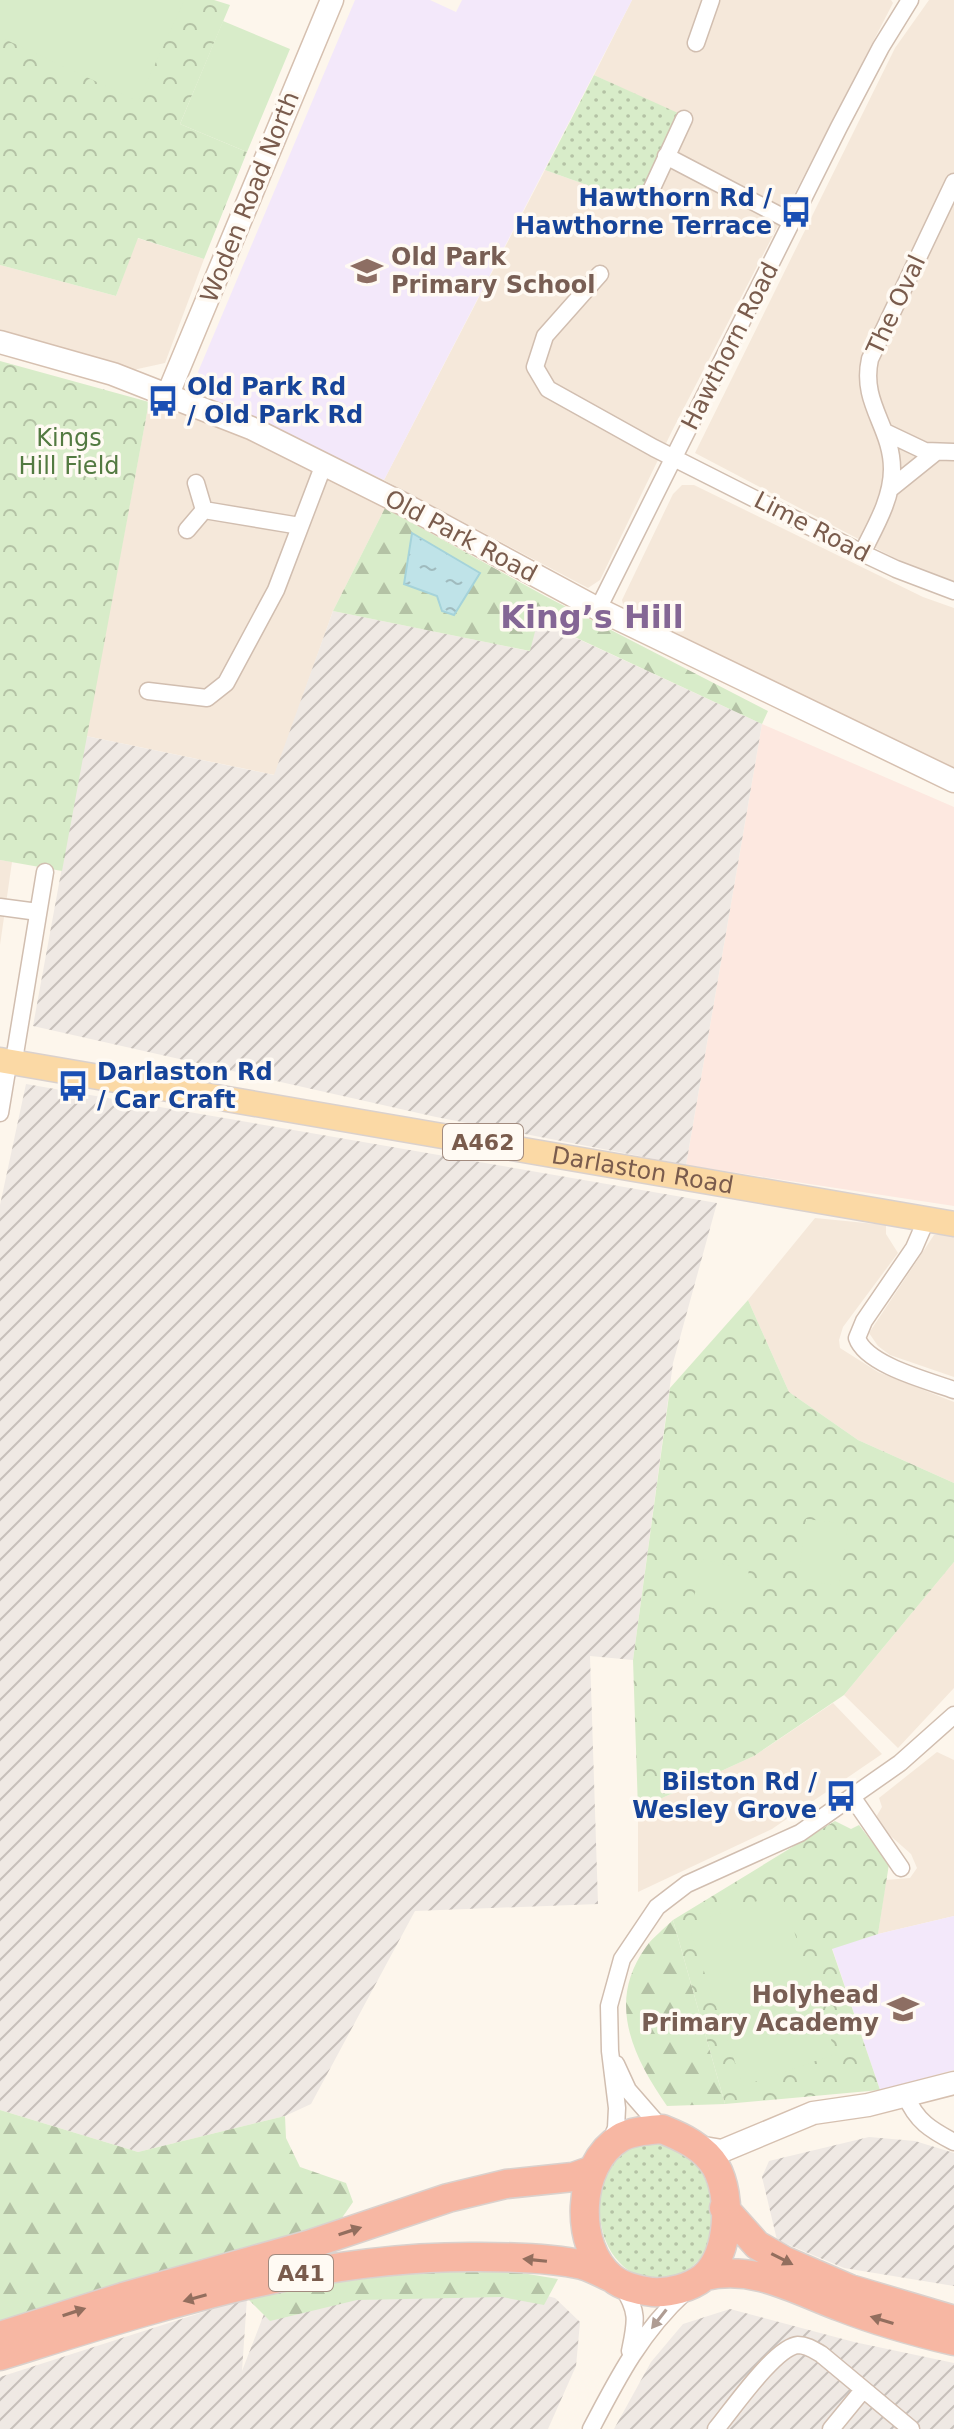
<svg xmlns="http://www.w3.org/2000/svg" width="954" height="2429" viewBox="0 0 954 2429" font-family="'DejaVu Sans',sans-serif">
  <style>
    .residential { fill: #f5e8da }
    .commercial { fill: #fde8e0 }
    .industrial { fill: url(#industrial-furrows) }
    .education { fill: #f3e8fa }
    .grass { fill: url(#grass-dots) }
    .forest { fill: url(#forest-firs) }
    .park { fill: url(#park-crowns) }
    .pitch { fill: #d8ecc9 }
    .water { fill: url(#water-ripples); stroke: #a5d3da; stroke-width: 2 }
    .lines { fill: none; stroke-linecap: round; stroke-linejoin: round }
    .street-casing { stroke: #d1beb0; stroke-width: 19 }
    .secondary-casing { stroke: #d6c0b0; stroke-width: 25 }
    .primary-casing { stroke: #dad1cd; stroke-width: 27 }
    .highway-casing { stroke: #dad1cd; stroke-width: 31 }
    .street { stroke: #fff; stroke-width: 16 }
    .secondary { stroke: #fff; stroke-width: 22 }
    .primary { stroke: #fbd9a5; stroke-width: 24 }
    .highway { stroke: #f7b7a3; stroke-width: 28 }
    .oneway { fill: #936e5e }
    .oneway2 { fill: #af9d94 }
    .labels { text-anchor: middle; stroke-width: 7; stroke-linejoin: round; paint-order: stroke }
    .shield { fill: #fffaf3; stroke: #a28b7f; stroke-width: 2 }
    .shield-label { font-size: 22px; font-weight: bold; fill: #7a5c4d }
    .street-label { font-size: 24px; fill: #7a5c4d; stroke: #fffaf3 }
    .transit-label { font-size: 24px; font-weight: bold; fill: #164399; stroke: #fffaf3; text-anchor: end }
    .education-label { font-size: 24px; font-weight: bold; fill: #785e54; stroke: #fffaf3; text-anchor: start }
    .park-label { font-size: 24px; fill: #537a41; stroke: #fffaf3 }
    .district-label { font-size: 32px; font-weight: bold; fill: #846695; stroke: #fffaf3 }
  </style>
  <defs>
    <pattern id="industrial-furrows" width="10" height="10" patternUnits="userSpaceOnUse" patternTransform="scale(2)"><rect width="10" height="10" fill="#efe9e4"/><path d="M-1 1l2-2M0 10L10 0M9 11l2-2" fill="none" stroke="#c7c0bb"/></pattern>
    <pattern id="grass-dots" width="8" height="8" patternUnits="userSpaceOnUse" patternTransform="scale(2)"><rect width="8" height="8" fill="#d8ecc9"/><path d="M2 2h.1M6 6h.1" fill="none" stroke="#b4c2a5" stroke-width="1.8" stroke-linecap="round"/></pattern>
    <pattern id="forest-firs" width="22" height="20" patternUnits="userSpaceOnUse" patternTransform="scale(2)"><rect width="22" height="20" fill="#d8ecc9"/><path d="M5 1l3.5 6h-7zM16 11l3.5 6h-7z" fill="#b4c2a5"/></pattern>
    <pattern id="park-crowns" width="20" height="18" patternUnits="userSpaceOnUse" patternTransform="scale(2)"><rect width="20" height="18" fill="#d8ecc9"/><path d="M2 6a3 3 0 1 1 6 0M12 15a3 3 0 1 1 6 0" fill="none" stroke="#b4c2a5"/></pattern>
    <pattern id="water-ripples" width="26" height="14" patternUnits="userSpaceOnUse" patternTransform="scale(2)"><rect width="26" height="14" fill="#bfe3e8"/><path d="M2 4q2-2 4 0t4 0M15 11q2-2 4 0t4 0" fill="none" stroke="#a0bbbe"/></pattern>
  </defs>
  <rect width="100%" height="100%" fill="#fdf6ec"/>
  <path class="residential" d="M632,0H891L893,3L672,431L600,580L588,588L384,480L545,170L637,203L677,114L594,75Z
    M929,0H954V584L923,573L695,453L895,48Z
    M137,238L204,259L165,363L133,370L0,335V265L116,296Z
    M149,402L250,439L385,508L333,611L275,775L86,736Z
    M682,485H694L923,597L954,608V771L625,612L622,600L673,494Z
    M0,860L12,862L0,945Z
    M815,1218L886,1225V1234L898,1253L843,1327L839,1340L840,1348L878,1372L954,1402V1483L858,1440L789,1392L748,1300Z
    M946,1234L954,1235V1377L890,1355L878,1346L869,1333L934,1235Z
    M954,1562V1688L898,1748L844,1695Z
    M833,1703L882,1754L772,1829L638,1892V1809L754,1756Z
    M937,1752L954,1760V1916L878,1934L886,1880L910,1878L917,1868L911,1854L886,1832L876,1817L882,1807L879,1798Z"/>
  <path class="commercial" d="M762,724L954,807V1206L686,1165Z"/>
  <path class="industrial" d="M333,611L529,651L537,620L762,724L686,1165L436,1117L33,1026L86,736L274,775Z
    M26,1084L717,1203L673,1363L633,1660L590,1656L598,1904L415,1911L311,2104L285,2116L138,2152L0,2110V1205Z
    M869,2137L915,2141L954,2153V2286L844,2268L777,2240L762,2177L769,2161Z
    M485,2280L555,2298L580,2322L576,2366L548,2429H0V2377L247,2298L242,2371L264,2314Z
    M730,2309L854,2342L954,2363V2429H614L651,2362L683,2324Z"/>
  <path class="education" d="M355,0H430L456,12L462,0H632L384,480L209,399L198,372Z
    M954,1916V2070L880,2090L832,1948L878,1934Z"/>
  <path class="grass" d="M594,75L678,113L637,203L545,170Z
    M632,2144C644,2144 659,2141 669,2144C707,2152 723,2218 707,2248C702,2258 695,2265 686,2271C681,2274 676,2278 670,2279C594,2289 577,2179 632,2144Z"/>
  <path class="forest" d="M385,508L545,596L768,711L762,724L538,620L530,651L333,611Z
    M673,1920L725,2104L667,2106C633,2057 606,2002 646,1947C653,1937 664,1929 673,1920Z
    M0,2110L138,2152L285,2116L286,2138L300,2167L346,2183L353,2202L337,2225L0,2322Z
    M461,2270L522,2273L558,2279L544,2305L502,2297L357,2300L270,2321L247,2298C318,2283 389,2275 461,2270Z"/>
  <path class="park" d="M0,0H214L230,5L180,124L247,152L204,259L138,238L116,296L0,265Z
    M0,361L149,402L62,871L0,860Z
    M748,1300L789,1392L858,1440L954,1483V1562L844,1695L754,1756L638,1809L633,1660L670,1388Z
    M835,1821L851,1829L859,1825L889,1864L878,1934L832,1949L880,2090L725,2104L673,1920Z"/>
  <path class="pitch" d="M0,0H181L184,1L138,101L0,37Z
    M223,21L290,49L247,152L180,124Z
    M806,1519L848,1524L839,1586L798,1579Z
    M702,1559L749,1570L738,1614L693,1603Z
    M781,1893L836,2054L743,2086L688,1924Z"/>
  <path class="water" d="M412,533L480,573L454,615L442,611L437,596L404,584Z"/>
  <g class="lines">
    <defs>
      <path id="street" d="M696,43L711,0
        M666,156L792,222
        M647,199L684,119
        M600,274L545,336L535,367L548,389L654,448L862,553L896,569L954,591
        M885,432L925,451L954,452
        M890,489L936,452
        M204,510L300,526
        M187,530L204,510L196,483
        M862,553C875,527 892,499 892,469C892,427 860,403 870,359L954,182
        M598,609L839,127L881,47L910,0
        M148,691L207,698L226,683L276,590L324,464
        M0,907L38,912
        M0,1113L7,1071L15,1054L45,872
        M927,1218L914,1248L864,1321L857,1338C866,1365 929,1381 954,1390
        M853,1798L901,1868
        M616,2064L628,2090L662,2129
        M906,2096C916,2121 931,2130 954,2142
        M610,2143L616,2128L617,2108L610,2051L609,2006L622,1959L657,1907L687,1884L800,1833L900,1763L954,1715
        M622,2286C639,2312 636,2322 630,2351
        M591,2429C618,2377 642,2331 686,2291
        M716,2429C732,2410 775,2347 798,2345C807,2345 814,2350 821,2354L911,2429
        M831,2429L863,2390"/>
      <path id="secondary" d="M0,342L113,374L251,428L407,506L598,609L954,781
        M168,394L332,0
        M698,2147L722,2151L813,2113L868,2105L954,2083"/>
      <g id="primary">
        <path id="s1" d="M0,1060L954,1224"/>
      </g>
      <path id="highway" d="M662,2129C682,2137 704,2147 716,2167C732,2196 730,2254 704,2277C690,2288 670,2293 652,2292C638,2290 623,2287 612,2278C573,2247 576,2164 620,2138C631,2131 649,2130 662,2129Z
        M724,2208L757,2245L783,2260L850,2289L954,2320
        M705,2276C756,2265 795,2290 841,2307C877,2321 916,2332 954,2341
        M0,2336L123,2297L308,2245L448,2198L506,2184L573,2177L590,2171
        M0,2356C158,2307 312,2255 479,2257C509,2257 554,2258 582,2265C591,2267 601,2273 610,2277"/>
    </defs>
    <use href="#street" class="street-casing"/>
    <use href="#secondary" class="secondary-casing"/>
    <use href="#primary" class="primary-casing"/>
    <use href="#highway" class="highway-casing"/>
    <use href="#street" class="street"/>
    <use href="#secondary" class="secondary"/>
    <use href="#primary" class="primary"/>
    <use href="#highway" class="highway"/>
  </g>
  <defs><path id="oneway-solid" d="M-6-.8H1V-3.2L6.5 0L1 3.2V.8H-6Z" transform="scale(2)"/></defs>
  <g class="oneway">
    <use href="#oneway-solid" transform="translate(350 2231) rotate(-18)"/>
    <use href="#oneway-solid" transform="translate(782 2259) rotate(27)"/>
    <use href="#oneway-solid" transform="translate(535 2260) rotate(-174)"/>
    <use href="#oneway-solid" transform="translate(195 2298) rotate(164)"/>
    <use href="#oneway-solid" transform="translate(74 2312) rotate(-18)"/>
    <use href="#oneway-solid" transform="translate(882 2320) rotate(-163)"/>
  </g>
  <use class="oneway2" href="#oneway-solid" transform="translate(659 2319) rotate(128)"/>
  <defs>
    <symbol id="bus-bare" viewBox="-9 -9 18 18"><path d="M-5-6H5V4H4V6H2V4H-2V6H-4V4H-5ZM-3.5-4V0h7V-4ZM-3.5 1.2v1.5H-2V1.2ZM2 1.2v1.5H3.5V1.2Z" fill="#1a4fb4" stroke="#fffaf3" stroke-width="2.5" paint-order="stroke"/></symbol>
    <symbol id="school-bare" viewBox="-9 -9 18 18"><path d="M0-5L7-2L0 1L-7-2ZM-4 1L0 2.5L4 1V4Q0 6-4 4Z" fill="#8d6e63" stroke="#fffaf3" stroke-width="2.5" paint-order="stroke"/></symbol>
  </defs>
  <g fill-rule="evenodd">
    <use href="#bus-bare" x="774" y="190" width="44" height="44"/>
    <use href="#school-bare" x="345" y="249" width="44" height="44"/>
    <use href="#bus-bare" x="141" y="379" width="44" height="44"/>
    <use href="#bus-bare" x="51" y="1064" width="44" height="44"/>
    <use href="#bus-bare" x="819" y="1774" width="44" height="44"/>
    <use href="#school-bare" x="881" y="1987" width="44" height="44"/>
  </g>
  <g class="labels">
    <g class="shield">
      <rect x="443" y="1124" width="80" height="36" rx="6"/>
      <rect x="269" y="2255" width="64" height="36" rx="6"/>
    </g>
    <g class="shield-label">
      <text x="483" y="1150">A462</text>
      <text x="301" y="2281">A41</text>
    </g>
    <g class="street-label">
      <text transform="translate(250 197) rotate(-68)" y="8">Woden Road North</text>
      <text transform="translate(896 305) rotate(-65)" y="8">The Oval</text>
      <text transform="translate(730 346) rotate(-63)" y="8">Hawthorn Road</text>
      <text transform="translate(812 527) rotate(27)" y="8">Lime Road</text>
      <text transform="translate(461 536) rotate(28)" y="8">Old Park Road</text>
      <text dy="8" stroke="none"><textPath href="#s1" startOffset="652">Darlaston Road</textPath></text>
    </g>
    <g class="transit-label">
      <text x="772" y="206">Hawthorn Rd /<tspan x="772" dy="28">Hawthorne Terrace</tspan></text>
      <text x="187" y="395" text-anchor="start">Old Park Rd<tspan x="187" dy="28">/ Old Park Rd</tspan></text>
      <text x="97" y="1080" text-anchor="start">Darlaston Rd<tspan x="97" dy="28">/ Car Craft</tspan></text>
      <text x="817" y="1790">Bilston Rd /<tspan x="817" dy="28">Wesley Grove</tspan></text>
    </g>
    <g class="education-label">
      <text x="391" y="265">Old Park<tspan x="391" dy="28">Primary School</tspan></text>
      <text x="879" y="2003" text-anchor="end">Holyhead<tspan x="879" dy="28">Primary Academy</tspan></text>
    </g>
    <g class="park-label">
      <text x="69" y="446">Kings<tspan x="69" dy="28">Hill Field</tspan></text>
    </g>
    <g class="district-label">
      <text x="592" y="628">King’s Hill</text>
    </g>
  </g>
</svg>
